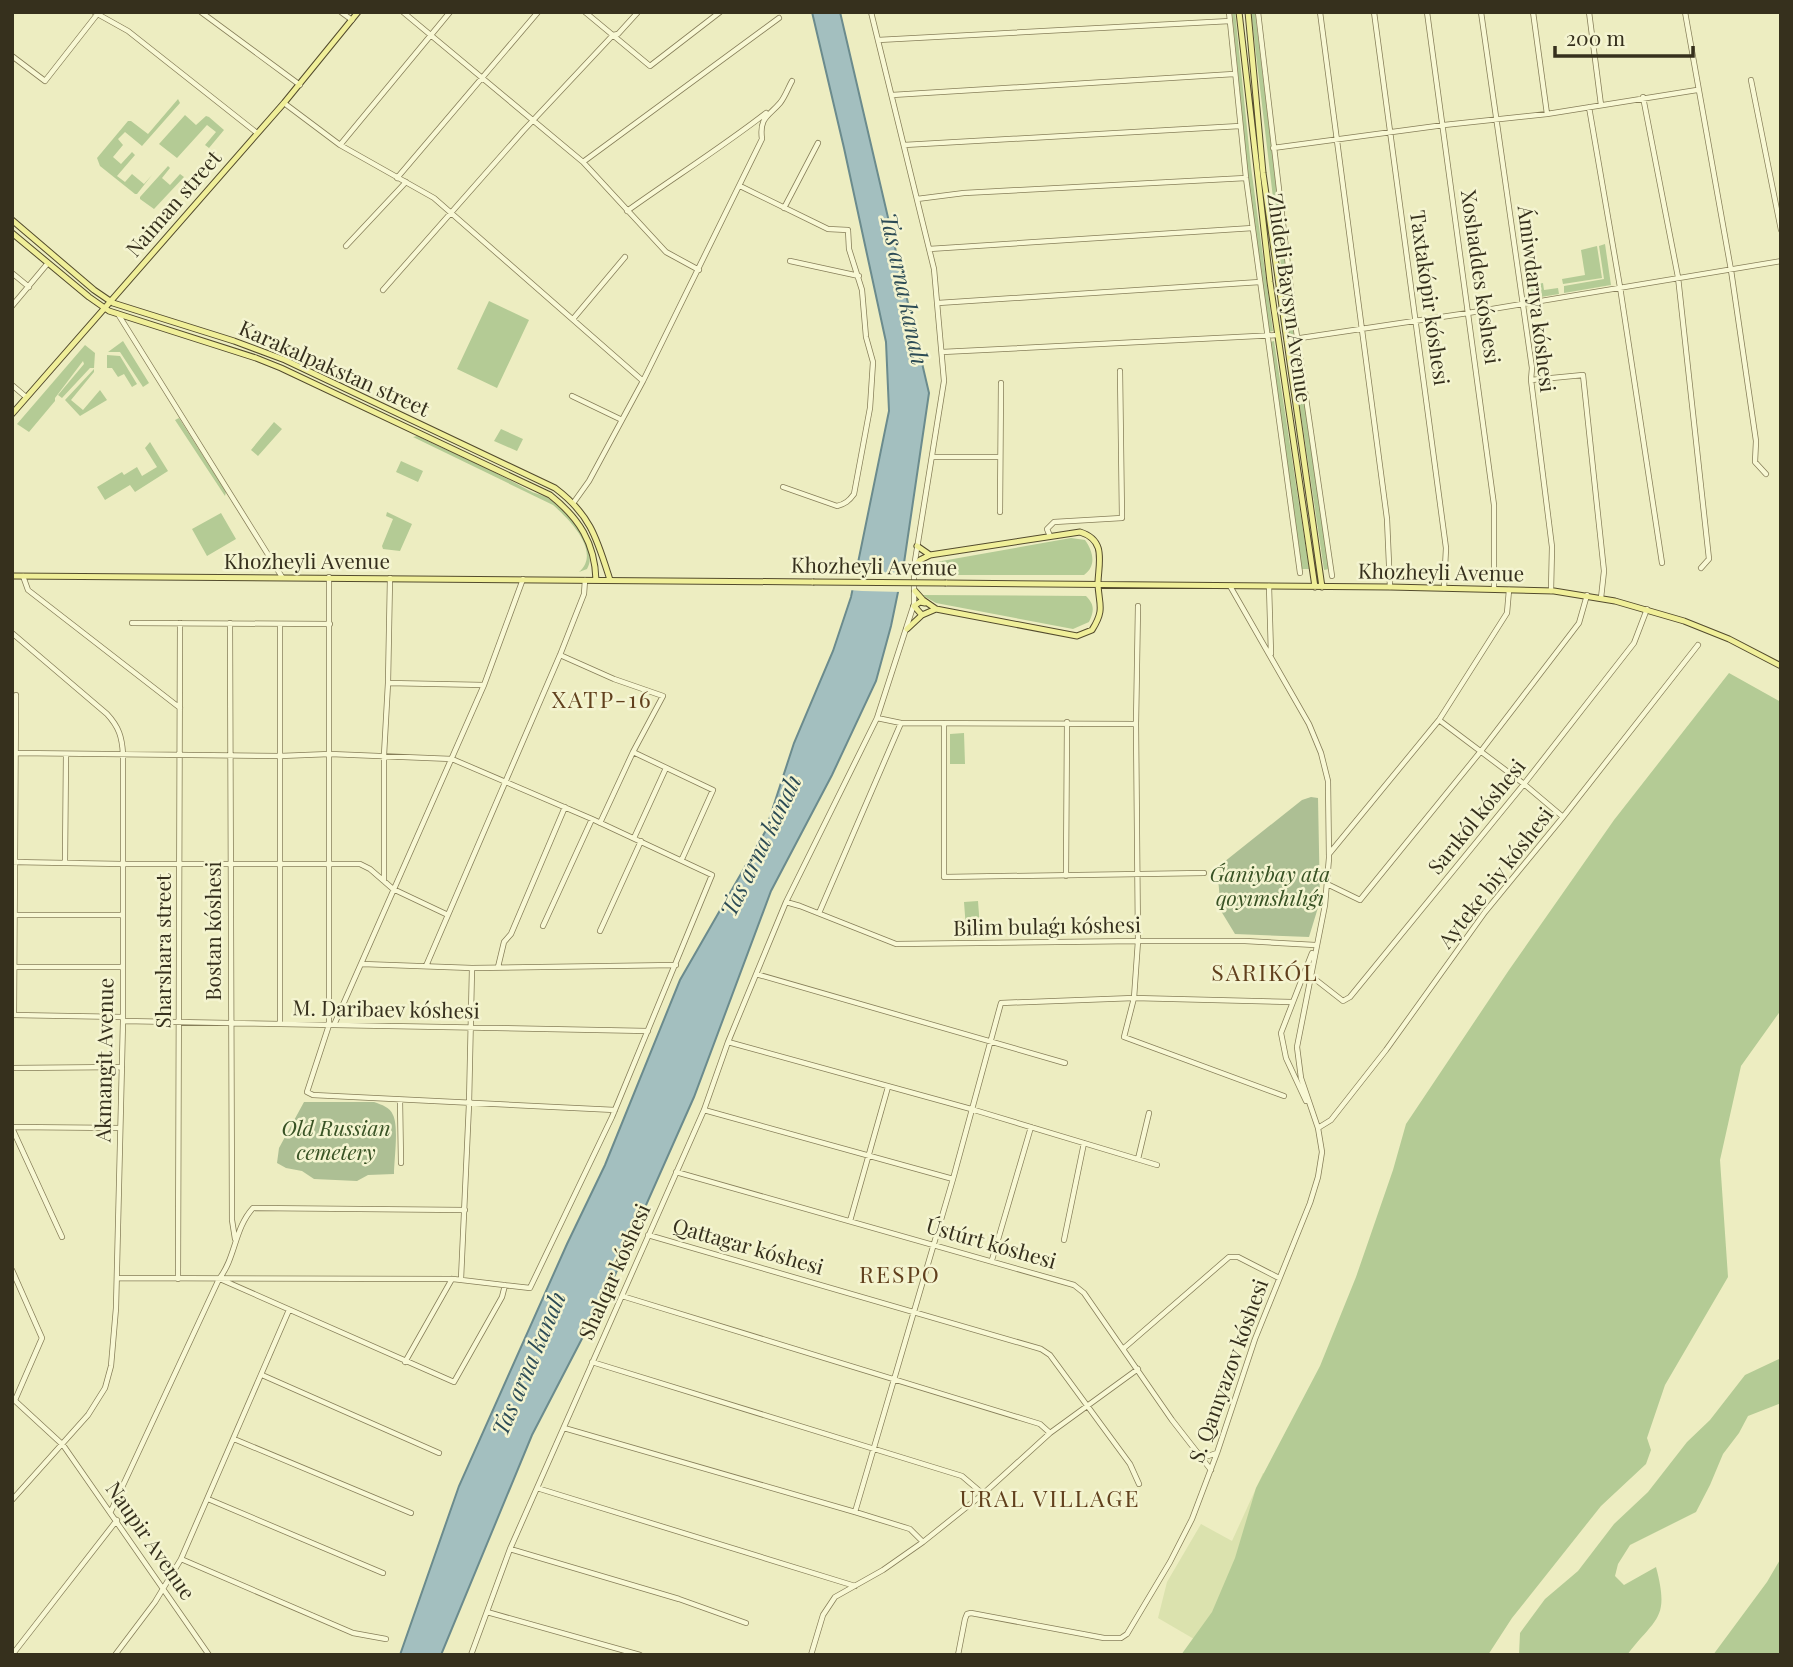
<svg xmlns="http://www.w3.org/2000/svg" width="1793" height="1667" viewBox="0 0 1793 1667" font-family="'Playfair Display',serif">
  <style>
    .farmland { fill: #dbe2ae }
    .green { fill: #b4cb95 }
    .cemetery { fill: #adbf94 }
    .water { fill: #a3bfbf; stroke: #6b8b8d; stroke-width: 2 }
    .pier { fill: #ededc1 }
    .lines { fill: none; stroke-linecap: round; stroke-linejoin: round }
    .minor-casing { stroke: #867e59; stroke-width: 6 }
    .major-casing { stroke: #534b2d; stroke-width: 7 }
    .minor { stroke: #f8f8d4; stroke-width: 4.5 }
    .major { stroke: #f0ef99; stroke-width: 5 }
    .major-bridge-casing { stroke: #534b2d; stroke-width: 7; stroke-linecap: butt }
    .major-bridge { stroke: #f0ef99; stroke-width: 5 }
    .labels { text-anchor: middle; stroke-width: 5; stroke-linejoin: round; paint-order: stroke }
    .street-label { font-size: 21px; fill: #36301d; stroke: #f4f4d0 }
    .park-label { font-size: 21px; font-style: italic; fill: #385224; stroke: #f4f4d0 }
    .water-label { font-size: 23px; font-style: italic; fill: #2c4b55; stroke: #f4f4d0 }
    .neighbourhood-label { font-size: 23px; letter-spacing: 2px; fill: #61401d; stroke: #f4f4d0 }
  </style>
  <rect width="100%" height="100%" fill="#ededc1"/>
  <path class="farmland" d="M1263,1473L1315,1496L1218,1653L1158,1618L1167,1582L1201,1524L1232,1541Z"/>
  <path class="green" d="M1232,12H1235L1251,167L1273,331L1269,332L1249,185Z
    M1251,12H1255L1294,335L1289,333Z
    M178,99L180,103L142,146L125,132L118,139L123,145L113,157L121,164L132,152L135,155L117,176L125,182L132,174L144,184L152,175L137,194H135L100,166L97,158L128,121H131L148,134Z
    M185,115L196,125L206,116L209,117L224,130L209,148L205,145L216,132L207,125L177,158L159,144Z
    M168,166L170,168L162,178L170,185L180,174L184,177L154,209L140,199V197Z
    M1605,244L1611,285L1564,293V286L1604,279L1599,246Z
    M1597,246L1602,278L1563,284L1562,279L1585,275L1581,250Z
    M1543,283L1544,290L1558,288L1559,294L1529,299L1527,286Z
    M489,301L529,320L497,388L457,369Z
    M123,341L149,383L143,387L120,352H108Z
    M1274,341L1309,569H1302L1270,342Z
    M1296,342L1329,569L1324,570L1291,347L1292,343Z
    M85,345L95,353L94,368H90L62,398L58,395L84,364L83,361L55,398V401L29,432L17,424Z
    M107,355L120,356L137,384L132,387L124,374L118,377L112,368H107Z
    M94,369V372L71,400L83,410L100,390L107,400L80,416L65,400Z
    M179,418L226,492L225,496L175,420Z
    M274,422L282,429L258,456L251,450Z
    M501,429L523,439L517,451L494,441Z
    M417,436C454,454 493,470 528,490C535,494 541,494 548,498C565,509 600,547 587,569L579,572C602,552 569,519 553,505L413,437Z
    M150,442L168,471L135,492L130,485L105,500L97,487L122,472L124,475L137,467L142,476L157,467L145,448Z
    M401,461L423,471L418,482L396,472Z
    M387,512L412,524L400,551L383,549L382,546L393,519L386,516Z
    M221,513L236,539L207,556L192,529Z
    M1071,538L1085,540C1093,551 1097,566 1084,575H923L936,562Z
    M922,595L1086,596C1095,605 1094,611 1089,622L1073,629L936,603Z
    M1729,673L1781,702V1010L1741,1066L1720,1160L1728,1277L1665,1385L1647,1438L1651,1450L1646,1464L1601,1506L1512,1618L1488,1655H1181L1212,1612L1235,1558L1256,1488L1320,1366L1356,1277L1393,1170L1406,1124L1509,970L1614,820Z
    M964,733L965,764H950V734Z
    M978,901L980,928L966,929L964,902Z
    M1781,1358V1403L1748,1416L1739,1433L1723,1454L1710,1485L1696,1512L1630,1545L1618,1564L1615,1576L1624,1585L1656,1567C1670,1620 1656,1617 1627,1655H1519L1520,1633L1545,1599L1578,1571L1614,1524L1648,1492L1687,1442L1710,1420L1745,1375Z
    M1781,1558V1655H1713L1767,1582Z"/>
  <path class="cemetery" d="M1311,797L1318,798L1320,901L1309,937L1235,934L1221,911L1218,878L1224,862L1302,800Z
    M304,1102H374C382,1105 390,1107 393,1115C399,1127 394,1160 394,1174L368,1175L357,1181L314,1179L302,1171L286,1168L277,1163L279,1148Z"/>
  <path class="water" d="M812,12H840L929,393L904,563L891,626L876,681L832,775L771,891L694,1097L615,1275L532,1435L441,1655H400L459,1486L567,1244L605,1165L680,980L765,832L794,743L833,651L851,597L889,411L886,342L844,148Z"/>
  <path class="pier" d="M852,573L905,574L902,592L862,591L849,590Z"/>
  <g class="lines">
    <defs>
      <path id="minor" d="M94,12L128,31L257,133
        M201,12L300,85
        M341,12L352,20
        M403,12L583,162L666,252L699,270
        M585,12L650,66L720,12
        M1229,12L1246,178L1300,573
        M1258,12L1294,316L1332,576
        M1320,12L1387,519L1390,587
        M1374,12L1446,548L1444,588
        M1427,12L1494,505V589
        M1481,12L1532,368L1531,380L1552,547L1551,591
        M1533,12L1547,114
        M1589,12L1601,105
        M1685,12L1731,270L1756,441L1755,462L1766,474
        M878,40L1230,21
        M12,56L45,81L99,12
        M1751,80L1781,230
        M892,95L1234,74
        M1643,97L1678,277L1709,559L1701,568
        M284,103L340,145L434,198L643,381
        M1589,107L1620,287L1662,563
        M340,145L450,12
        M904,145L1240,126
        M1273,148L1444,125L1547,114L1697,90
        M583,162L779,18
        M397,178L538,12
        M740,186L828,229L848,230L849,249L862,290L866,337L873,362L870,408L854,494C849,501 845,504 837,506L783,487
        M917,199L964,193L1246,178
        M784,208L818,143
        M627,211C673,178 721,148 766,113
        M346,246L406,182
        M929,249L1253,228
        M790,261L859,276
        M12,273L29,287
        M383,290L523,131L613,35L618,34L638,12
        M938,303L1260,282
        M12,306L48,263
        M118,314L282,577
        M573,319L625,257
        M1287,340L1468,313L1781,261
        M942,352L1278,335
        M1531,380L1583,375L1604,571L1601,598
        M12,385L26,397
        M572,396L622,420
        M932,457H1000
        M574,502L589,481L643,381L762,139C759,117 769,116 780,103C785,97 788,88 792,81
        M1000,512L1001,383
        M1050,536L1047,529L1054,522L1122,518L1120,371
        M23,576L28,590L180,708
        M329,577V1025L307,1092L313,1095L615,1110
        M1269,586L1271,654
        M1138,606L1136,724L1138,941L1134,998L1124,1037L1284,1096
        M132,623L330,624
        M230,623L232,1220L235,1239
        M12,633L107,714C119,727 122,737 123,754V1021L116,1308L111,1366L105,1388L88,1415L12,1500
        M560,655L614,679L663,696L633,752L600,823
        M388,683L484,685
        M877,718L901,723L1136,724
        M1439,720L1524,784L1563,817
        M944,723V877L1204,873
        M633,752L713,790L682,859
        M16,753L280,756L330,754L452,759L592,819L712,875L612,1117L530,1288L453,1279L117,1278
        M634,838L666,768
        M1329,854L1439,720L1507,613L1509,590
        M12,862L122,864H360L370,869L393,889L448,915
        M65,862L66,754
        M1066,876L1067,722
        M384,881V755L388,683L390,578
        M1327,884L1360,900L1481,751L1579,623L1587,595
        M786,902L800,906L896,944L1138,941H1245L1315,945
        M819,913L901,723
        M16,915H122
        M543,926L592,819
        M600,931L641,841
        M362,964L472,968L676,965
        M426,966L560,655L584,594L585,580
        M15,967H123
        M498,967L504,942L511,934L565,807
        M756,974L1065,1063
        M1311,976L1343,1001L1350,997L1524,784L1634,643L1647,609
        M13,1015L123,1017
        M14,1015L16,695
        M123,1021L648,1031
        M280,1024V624
        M334,1025L484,685L523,579
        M728,1042L971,1109L1157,1165
        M12,1068L122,1067
        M400,1100L401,1163
        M1306,1101L1286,1058L1281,1033L1312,953
        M704,1110L953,1179
        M12,1127L120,1128
        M12,1128L62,1237
        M1318,1128L1331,1120L1386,1050L1485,912L1563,817L1698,645
        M1138,1159L1149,1113
        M676,1172L1074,1285L1084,1293L1172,1420L1211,1470
        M850,1221L888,1087
        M648,1235L1041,1349L1050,1355L1130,1464L1139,1484
        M1064,1240L1084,1143
        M992,1260L1031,1127
        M12,1270L42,1338L15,1400
        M178,1279L180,623
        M220,1279L454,1382L502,1297L505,1285
        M461,1279L469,1104L472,968
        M622,1296L1040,1424L1050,1433
        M1124,1348L1229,1257H1238L1279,1278
        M405,1362L452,1279
        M592,1362L962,1476L983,1494
        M262,1375L439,1453
        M12,1398L63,1445L209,1655
        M564,1428L855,1512L910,1529L923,1542
        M234,1439L411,1513
        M1198,1453L1208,1456L1217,1453
        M537,1488L855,1586
        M208,1499L383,1573
        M111,1511L219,1279C236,1257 234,1229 253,1208L465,1210
        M855,1512L953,1179L1001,1003L1134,998L1292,1002
        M510,1549L679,1599L746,1623
        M181,1559L353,1633L386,1639
        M487,1612L640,1655
        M12,1655L117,1520
        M115,1655L155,1602L181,1559L289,1310
        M471,1655L510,1549L704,1110L728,1042L786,902L877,718L914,604V567L944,381L934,269L871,12
        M811,1655L823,1615L835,1597L883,1570L923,1542L983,1494L1050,1433L1138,1369
        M958,1655L965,1619L967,1614L971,1613L1104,1638H1121L1127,1634L1170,1562L1192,1519L1217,1453L1255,1339L1310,1203L1318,1177L1322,1152L1318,1128L1301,1078L1297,1047L1325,905L1329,858L1328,781L1321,753L1309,724L1230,586"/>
      <path id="major" d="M1239,12L1270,282L1315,587
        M1248,12L1263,173L1322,587
        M12,220L94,290L113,303L234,341L285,360L555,488C591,515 597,539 610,580
        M12,233L89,297L109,311L256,358L281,368L550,495C579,518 595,543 596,580
        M12,414L284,103L358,12
        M917,546L930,555
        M914,567L920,560L930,555L1080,532C1106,540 1099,561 1098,582C1098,604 1106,608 1092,630L1077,636L936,609L923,600L915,591
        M12,576L813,582
        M946,583L1390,587L1554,591L1615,601L1684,621L1729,639L1781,666
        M922,615L914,606L920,602L925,603
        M907,629L922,615L936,609"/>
    </defs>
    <use href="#minor" class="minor-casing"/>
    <use href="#major" class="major-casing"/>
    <use href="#minor" class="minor"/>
    <use href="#major" class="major"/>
    <defs>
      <path id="major-bridge" d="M813,582L946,583"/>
    </defs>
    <use href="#major-bridge" class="major-bridge-casing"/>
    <use href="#major-bridge" class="major-bridge"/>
  </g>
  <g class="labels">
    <g class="street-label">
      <text transform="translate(174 204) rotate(-49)" y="7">Naiman street</text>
      <text transform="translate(1480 277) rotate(82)" y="7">Xoshaddes kóshesi</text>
      <text transform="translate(1289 298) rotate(82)" y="7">Zhideli Baysyn Avenue</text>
      <text transform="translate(1429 298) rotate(82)" y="7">Taxtakópir kóshesi</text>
      <text transform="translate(1536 299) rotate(83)" y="7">Ámiwdarıya kóshesi</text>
      <text transform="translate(334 369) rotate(24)" y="7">Karakalpakstan street</text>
      <text x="307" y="569">Khozheyli Avenue</text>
      <text transform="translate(874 567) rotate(1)" y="7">Khozheyli Avenue</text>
      <text transform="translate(1441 573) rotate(1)" y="7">Khozheyli Avenue</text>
      <text transform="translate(1477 817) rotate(-51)" y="7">Sarıkól kóshesi</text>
      <text transform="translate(1496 878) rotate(-52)" y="7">Ayteke biy kóshesi</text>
      <text transform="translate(1047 927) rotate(-1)" y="7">Bilim bulaǵı kóshesi</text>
      <text transform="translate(214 931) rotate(-90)" y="7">Bostan kóshesi</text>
      <text transform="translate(164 951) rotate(-90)" y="7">Sharshara street</text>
      <text transform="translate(386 1010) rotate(1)" y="7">M. Daribaev kóshesi</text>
      <text transform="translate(105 1060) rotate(-89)" y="7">Akmangit Avenue</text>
      <text transform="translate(991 1244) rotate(16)" y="7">Ústúrt kóshesi</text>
      <text transform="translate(748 1247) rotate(16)" y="7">Qattagar kóshesi</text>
      <text transform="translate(615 1272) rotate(-66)" y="7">Shalqar kóshesi</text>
      <text transform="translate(1229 1371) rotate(-70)" y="7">S. Qanıyazov kóshesi</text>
      <text transform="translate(150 1541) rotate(55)" y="7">Naupir Avenue</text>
    </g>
    <g class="park-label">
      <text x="1270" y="882">Ǵaniybay ata<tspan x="1270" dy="24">qoyımshılıǵı</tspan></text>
      <text x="336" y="1136">Old Russian<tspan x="336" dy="24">cemetery</tspan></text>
    </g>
    <g class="water-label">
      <text transform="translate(904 289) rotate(78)" y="8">Tas arna kanalı</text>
      <text transform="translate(761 846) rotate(-64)" y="8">Tas arna kanalı</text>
      <text transform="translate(529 1364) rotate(-67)" y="8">Tas arna kanalı</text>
    </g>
    <g class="neighbourhood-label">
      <text x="602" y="708">XATP-16</text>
      <text x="1265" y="981">SARIKÓL</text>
      <text x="900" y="1283">RESPO</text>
      <text x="1050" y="1507">URAL VILLAGE</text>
    </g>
  </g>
  <rect width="1793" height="1667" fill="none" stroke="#36301d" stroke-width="28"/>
  <path d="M1555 46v10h138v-10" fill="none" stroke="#36301d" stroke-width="3.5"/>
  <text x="1566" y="46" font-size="21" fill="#36301d" stroke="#f4f4d0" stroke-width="5" paint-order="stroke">200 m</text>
</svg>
